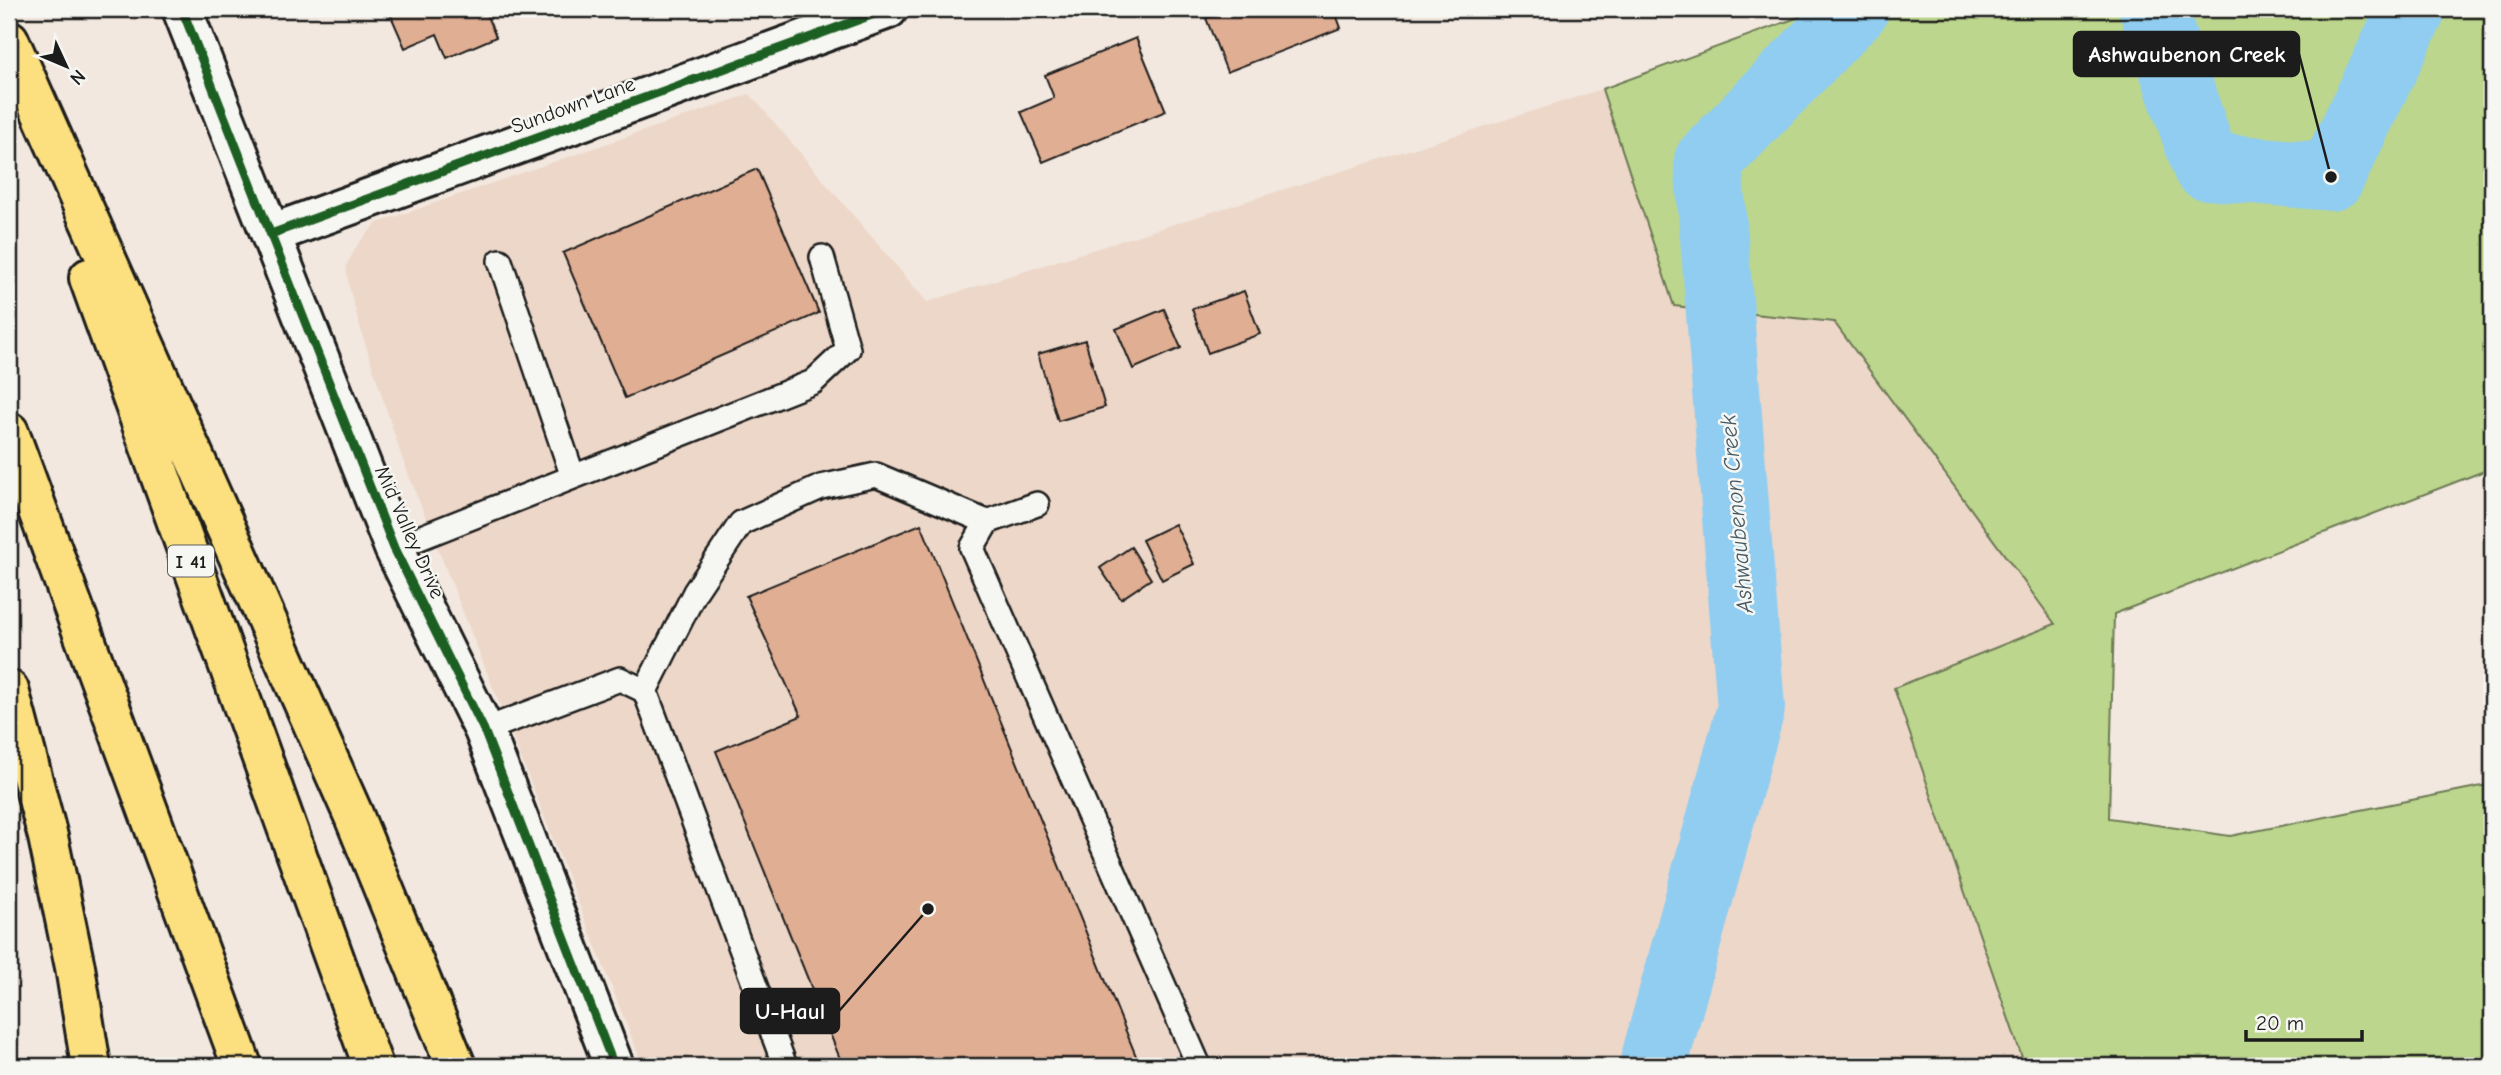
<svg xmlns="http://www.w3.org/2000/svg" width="2501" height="1075" viewBox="0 0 2501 1075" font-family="'Comic Neue',sans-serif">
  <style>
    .built { fill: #edd7c8 }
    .green { fill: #bcd68d; stroke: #6c7954; stroke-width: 2 }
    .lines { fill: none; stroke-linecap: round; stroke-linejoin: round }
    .river { stroke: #90cdf1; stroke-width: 68 }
    .building { fill: #e0ae93; stroke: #1c1c1c; stroke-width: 2 }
    .lane-casing { stroke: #1c1c1c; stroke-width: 28 }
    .street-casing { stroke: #1c1c1c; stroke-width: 44 }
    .highway-casing { stroke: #1c1c1c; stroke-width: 44 }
    .lane { stroke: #f6f6f2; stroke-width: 23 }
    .street { stroke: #f6f6f2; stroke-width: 38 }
    .highway { stroke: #fce080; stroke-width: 38 }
    .cycleway-casing { stroke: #f6f6f2; stroke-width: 13 }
    .cycleway { stroke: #1b5e20; stroke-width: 9 }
    .labels { text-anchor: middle; stroke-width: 5; stroke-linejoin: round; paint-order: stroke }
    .shield { fill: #f6f6f2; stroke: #5d5d5c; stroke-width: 2 }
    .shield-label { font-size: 19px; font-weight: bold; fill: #1c1c1c }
    .street-label { font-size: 21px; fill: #1c1c1c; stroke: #f6f6f2 }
    .water-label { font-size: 23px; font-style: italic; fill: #455a67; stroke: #f6f6f2 }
    .leader { fill: none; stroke: #1c1c1c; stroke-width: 2.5 }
    .callout-dot { fill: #1c1c1c; stroke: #f6f6f2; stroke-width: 2.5 }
    .callout { fill: #1c1c1c; stroke: #1c1c1c; stroke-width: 2.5 }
    .callout-label { font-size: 23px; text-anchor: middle; font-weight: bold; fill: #fff }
  </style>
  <rect width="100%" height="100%" fill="#f2e8df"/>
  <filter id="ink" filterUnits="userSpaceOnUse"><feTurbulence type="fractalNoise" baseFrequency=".0143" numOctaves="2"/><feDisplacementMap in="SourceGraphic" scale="14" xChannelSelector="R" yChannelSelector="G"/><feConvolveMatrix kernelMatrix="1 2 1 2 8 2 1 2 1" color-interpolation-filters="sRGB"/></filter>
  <g filter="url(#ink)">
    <path class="built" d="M1602,89L1674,306L1834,322L2055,624L1894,688L2025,1066H643L402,458L363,337L349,287L346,266L358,244L377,223L750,94L927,302Z"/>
    <path class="green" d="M1821,9H2492V468L2114,614L2109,818L2230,836L2492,784V1066H2025L1894,688L2055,624L1834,322L1674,306L1602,89Z"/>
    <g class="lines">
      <path class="river" d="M2153,9L2206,166L2331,177L2412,9
        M1653,1066L1751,708L1708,161L1855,9"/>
    </g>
    <path class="building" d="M388,9H484L496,37L447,58L437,34L405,48Z
      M550,9H573L553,17Z
      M1230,9H1334L1341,28L1227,72L1206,18Z
      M1136,38L1166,111L1043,162L1021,112L1054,98L1045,75Z
      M757,169L819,313L625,398L563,253Z
      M1244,291L1260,334L1208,353L1192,309Z
      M1164,309L1181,348L1133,369L1116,329Z
      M1085,340L1105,407L1058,421L1038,354Z
      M921,524L1140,1066H843L716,751L801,716L746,596Z
      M1175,524L1194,564L1162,580L1142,540Z
      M1131,547L1151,579L1121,599L1100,568Z"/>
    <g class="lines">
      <defs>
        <path id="lane" d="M500,261L573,477
          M1037,504L987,522L972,548L1199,1066
          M394,548L813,382L848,349L822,257
          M645,691L695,592L741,523L821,487L876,475L987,522
          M484,730L620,679L645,691L785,1066"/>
        <path id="street" d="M182,9L394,548L484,730L614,1066
          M271,234L888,9"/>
        <path id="highway" d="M9,40L353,814L456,1066
          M89,278L373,1066
          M9,432L242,1066
          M9,690L48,837L75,967L91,1066"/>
      </defs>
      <use href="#lane" class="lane-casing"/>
      <use href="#street" class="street-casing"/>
      <use href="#highway" class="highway-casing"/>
      <use href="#lane" class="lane"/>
      <use href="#street" class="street"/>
      <use href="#highway" class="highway"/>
      <defs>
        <path id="cycleway" d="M182,9L394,548L484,730L614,1066
          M271,234L888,9"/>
      </defs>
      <use href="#cycleway" class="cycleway-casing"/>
      <use href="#cycleway" class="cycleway"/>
    </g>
  </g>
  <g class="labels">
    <rect class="shield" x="168" y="545.5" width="46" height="31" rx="5"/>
    <g class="shield-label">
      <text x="191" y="568">I 41</text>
    </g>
    <g class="street-label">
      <text transform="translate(573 105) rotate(-20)" y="7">Sundown Lane</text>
      <text transform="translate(410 532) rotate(66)" y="7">Mid Valley Drive</text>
    </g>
    <g class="water-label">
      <text transform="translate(1736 514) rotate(-95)" y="8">Ashwaubenon Creek</text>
    </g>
  </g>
  <path class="leader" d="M2331 177L2299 54M928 909L839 1011"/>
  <g class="callout-dot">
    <circle cx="2331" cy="177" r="7"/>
    <circle cx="928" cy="909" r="7"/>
  </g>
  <g class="callout">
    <rect x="2074" y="32" width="225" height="44" rx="7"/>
    <rect x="741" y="989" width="98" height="44" rx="7"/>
  </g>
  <g class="callout-label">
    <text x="2187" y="62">Ashwaubenon Creek</text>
    <text x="790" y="1019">U-Haul</text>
  </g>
  <rect width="2501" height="1075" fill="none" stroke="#f6f6f2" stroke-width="35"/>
  <rect x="18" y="18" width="2466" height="1040" fill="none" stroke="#1c1c1c" stroke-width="2.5" filter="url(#ink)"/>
  <g transform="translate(66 66) rotate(134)" stroke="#f6f6f2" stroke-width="5" paint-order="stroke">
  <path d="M0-5L12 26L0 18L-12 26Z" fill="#1c1c1c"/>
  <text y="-10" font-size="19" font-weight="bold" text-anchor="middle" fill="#1c1c1c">N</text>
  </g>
  <path d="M2246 1030v10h116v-10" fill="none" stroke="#1c1c1c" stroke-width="3.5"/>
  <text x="2256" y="1030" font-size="21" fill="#1c1c1c" stroke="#f6f6f2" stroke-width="5" paint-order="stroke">20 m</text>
</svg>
